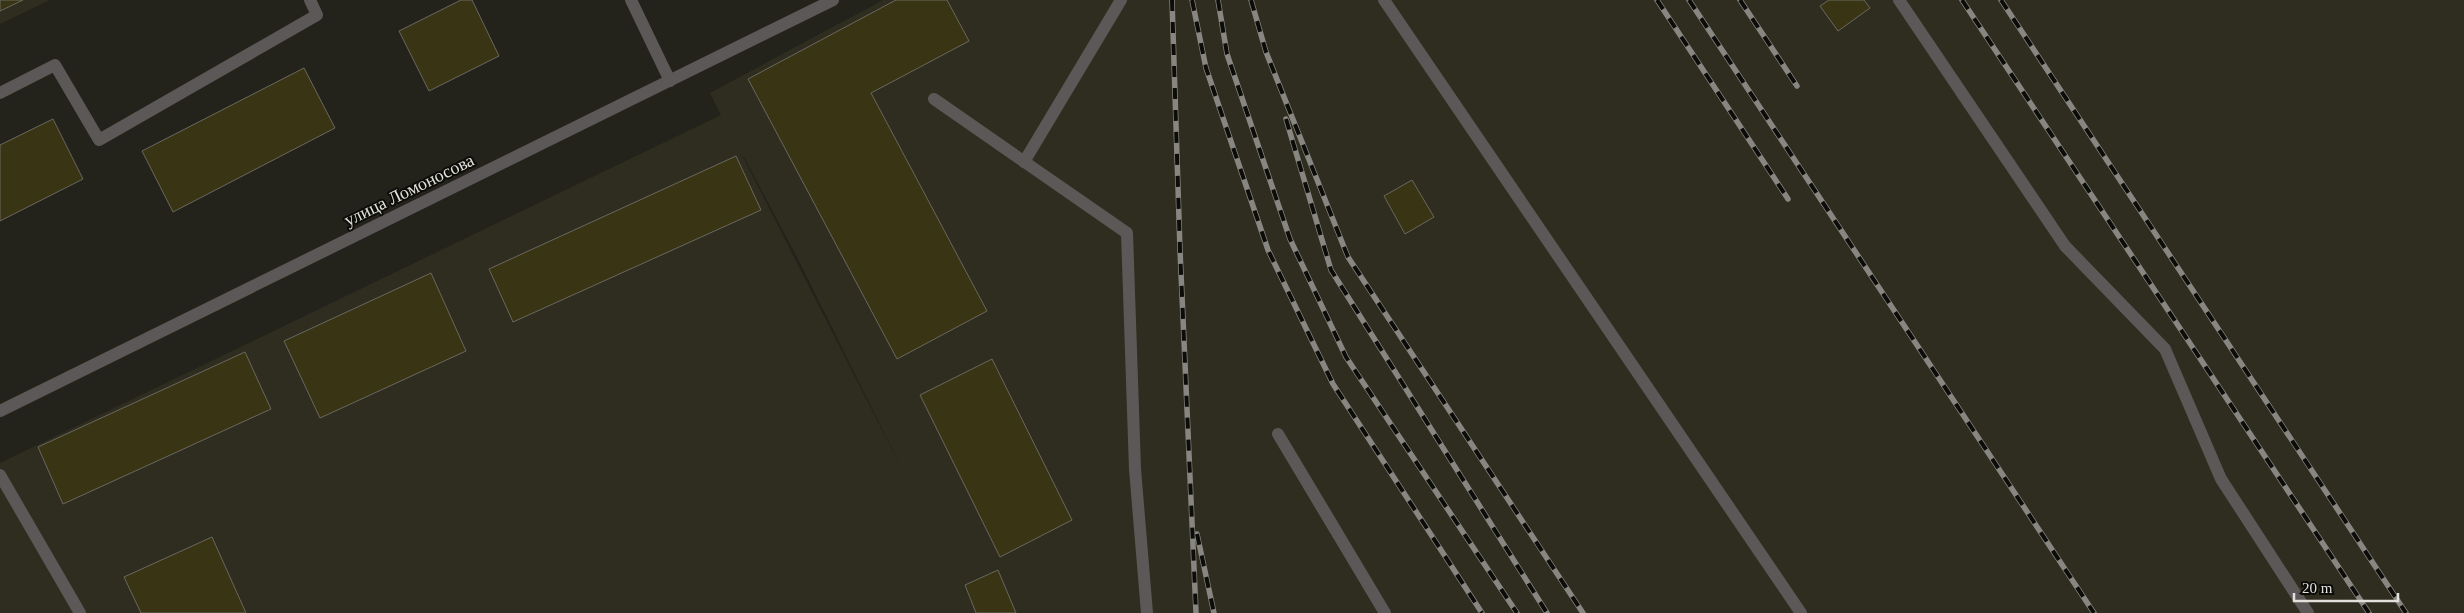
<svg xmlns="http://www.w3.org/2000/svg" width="2464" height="613" viewBox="0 0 2464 613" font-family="'Times New Roman',serif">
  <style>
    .built { fill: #2f2d1f; fill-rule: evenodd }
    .building { fill: #393414; stroke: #6a685f }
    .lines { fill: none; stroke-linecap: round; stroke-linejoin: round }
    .lane { stroke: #5d5858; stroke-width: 12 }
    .street { stroke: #5d5858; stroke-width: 12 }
    .rail-casing { stroke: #878680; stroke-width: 5.5 }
    .rail { stroke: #0c0c09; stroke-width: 4; stroke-dasharray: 11; stroke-linecap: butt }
    .labels { text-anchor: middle; stroke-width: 4; stroke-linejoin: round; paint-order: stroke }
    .street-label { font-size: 18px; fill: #e1e0db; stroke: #0c0c09 }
  </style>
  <rect width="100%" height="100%" fill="#24231b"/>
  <path class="built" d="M0,0H50L0,24Z
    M883,0H2464V613H0V463L721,115L710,93ZM744,157L798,259L905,475L743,157Z"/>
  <path class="building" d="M0,0H23L0,11Z
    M461,0H472L499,56L429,91L399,31Z
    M896,0H947L969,41L871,93L987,311L897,359L748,79Z
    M1829,0H1864L1870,8L1838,31L1820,6Z
    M304,68L335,128L173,212L142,151Z
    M53,119L83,179L0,221V145Z
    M736,156L761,210L513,322L489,269Z
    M1412,180L1434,217L1405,234L1384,196Z
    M431,273L466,351L320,418L284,341Z
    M245,352L271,409L63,504L38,447Z
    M992,359L1072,520L1000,557L920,395Z
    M212,537L246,613H141L124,577Z
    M998,570L1016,613H976L965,585Z"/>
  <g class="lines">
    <path class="lane" d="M631,0L670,81
      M1384,0L1801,613
      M1899,0L2065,246L2165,349L2221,479L2308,613
      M0,93L55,65L99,140L317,15L310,0
      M934,99L1127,233L1135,469L1147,613
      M1024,162L1121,0
      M1278,434L1385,613
      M0,475L80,613"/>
    <path class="street" d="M0,411L833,0"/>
    <defs>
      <path id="rail" d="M1172,0L1180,250L1196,613
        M1192,0L1206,68L1268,250L1333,384L1482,613
        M1218,0L1227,54L1290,239L1346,357L1517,613
        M1251,0L1266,52L1348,257L1583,613
        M1657,0L1788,199
        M1689,0L2094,613
        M1740,0L1797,86
        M1962,0L2369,613
        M2001,0L2406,613
        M1286,119L1331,270L1547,613
        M1197,534L1214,613"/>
    </defs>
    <use href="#rail" class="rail-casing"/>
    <use href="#rail" class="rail"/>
  </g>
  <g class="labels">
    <g class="street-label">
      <text transform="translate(409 190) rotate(-26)" y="6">улица Ломоносова</text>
    </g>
  </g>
  <path d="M2294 593v8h104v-8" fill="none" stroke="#e1e0db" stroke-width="2.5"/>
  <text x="2302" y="593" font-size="15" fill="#e1e0db" stroke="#0c0c09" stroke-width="4" paint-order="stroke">20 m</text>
</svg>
